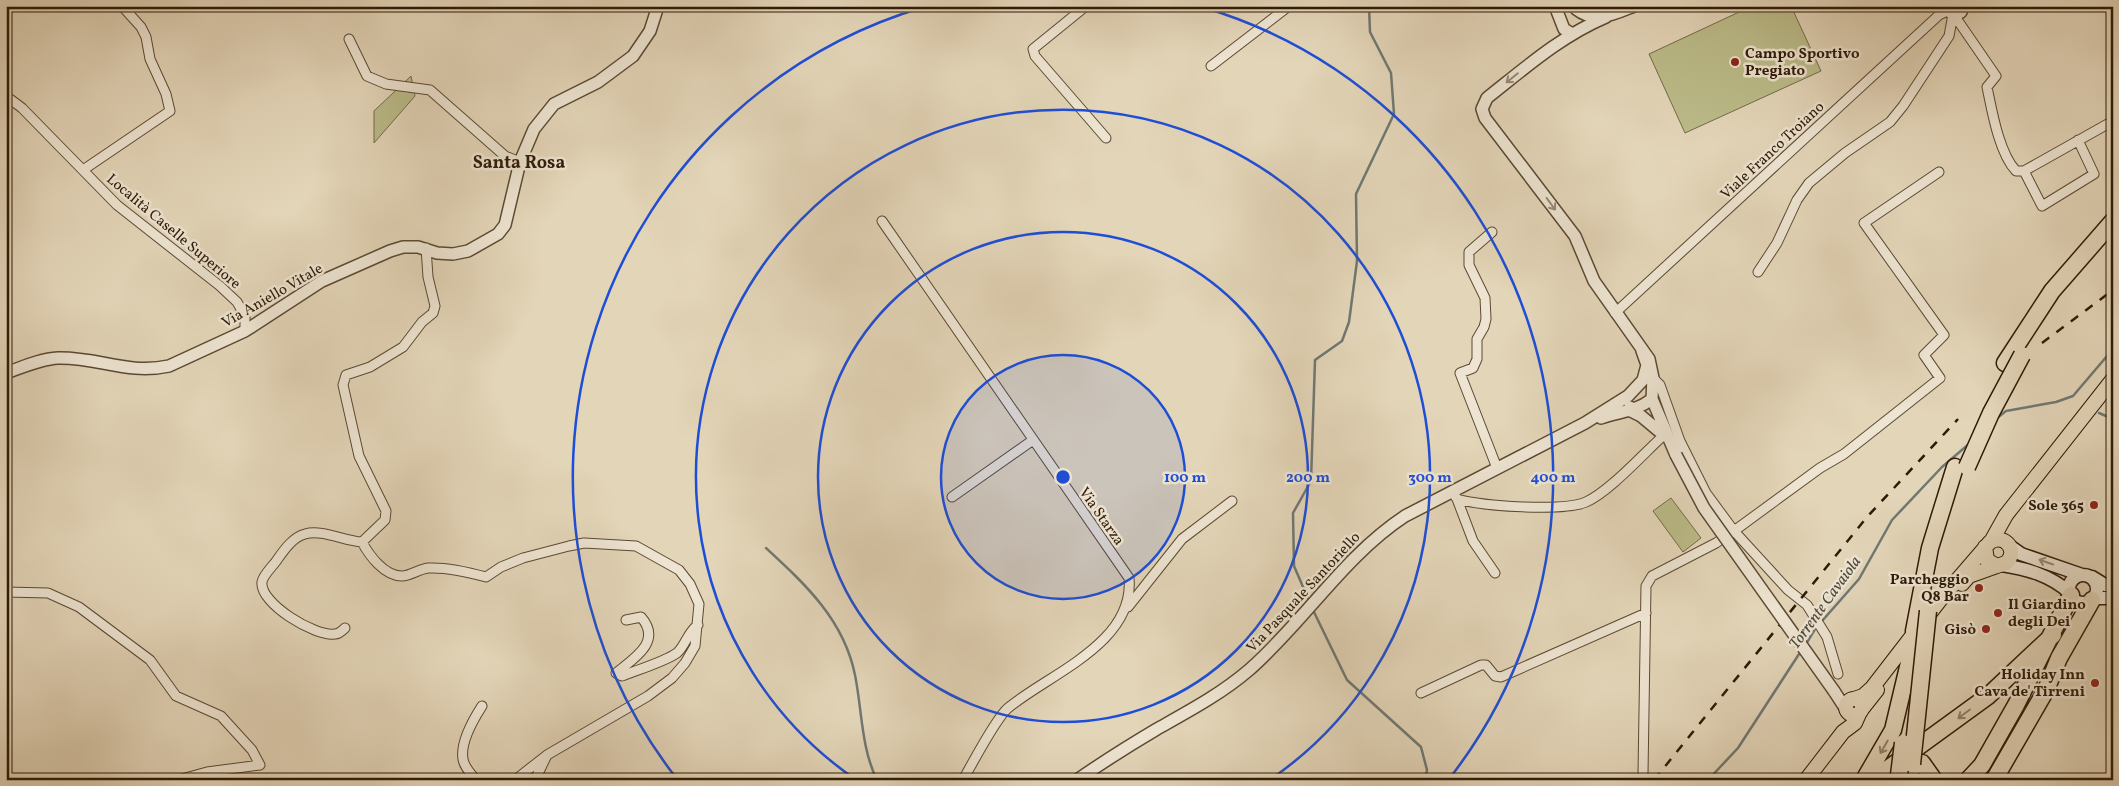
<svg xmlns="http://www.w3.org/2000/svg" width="2119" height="786" viewBox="0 0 2119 786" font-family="Vollkorn,serif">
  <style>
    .green { fill: #bbbb89; stroke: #746a48 }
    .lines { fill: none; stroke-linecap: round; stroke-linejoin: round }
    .stream { stroke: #6f7872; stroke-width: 2.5 }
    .minor-casing { stroke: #5b4933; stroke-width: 11 }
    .tertiary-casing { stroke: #5b4933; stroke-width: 14 }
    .secondary-casing { stroke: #2e1a07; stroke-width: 15 }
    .primary-casing { stroke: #2e1a07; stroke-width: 16 }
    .motorway-casing { stroke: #2e1a07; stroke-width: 19 }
    .minor { stroke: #ede4d1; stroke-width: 9 }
    .tertiary { stroke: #ede4d1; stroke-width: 11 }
    .secondary { stroke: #ede4d1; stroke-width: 12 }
    .primary { stroke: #e3d5b8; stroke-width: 14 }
    .motorway { stroke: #e3d5b8; stroke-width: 16 }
    .rail { stroke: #2e1a07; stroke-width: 2.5; stroke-dasharray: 9 9; stroke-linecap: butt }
    .tertiary-bridge-casing { stroke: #5b4933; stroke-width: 14; stroke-linecap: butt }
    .motorway-bridge-casing { stroke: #2e1a07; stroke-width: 19; stroke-linecap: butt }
    .tertiary-bridge { stroke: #ede4d1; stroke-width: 11 }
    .motorway-bridge { stroke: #e3d5b8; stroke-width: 16 }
    .oneway { stroke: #978976 }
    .oneway2 { stroke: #928168 }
    .ring { fill: none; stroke: #1d4ed8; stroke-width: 2.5 }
    .poi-dot { fill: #8f2418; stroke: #ede4d1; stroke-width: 2 }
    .labels { text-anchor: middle; stroke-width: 5; stroke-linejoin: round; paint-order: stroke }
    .poi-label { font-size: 15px; font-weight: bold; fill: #2e1a07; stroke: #ede4d1; text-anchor: end }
    .street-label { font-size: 15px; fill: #2e1a07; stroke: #ede4d1 }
    .water-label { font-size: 16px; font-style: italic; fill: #4e493d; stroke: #ede4d1 }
    .quarter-label { font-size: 18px; font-weight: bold; fill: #2e1a07; stroke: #ede4d1 }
    .centre { fill: #1d4ed8; stroke: #ede4d1; stroke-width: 2.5 }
    .ring-label { font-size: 15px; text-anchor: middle; font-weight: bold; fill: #1d4ed8; stroke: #ede4d1; stroke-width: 5; stroke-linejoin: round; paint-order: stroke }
  </style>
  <rect width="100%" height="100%" fill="#e3d5b8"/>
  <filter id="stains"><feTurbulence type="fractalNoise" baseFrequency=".004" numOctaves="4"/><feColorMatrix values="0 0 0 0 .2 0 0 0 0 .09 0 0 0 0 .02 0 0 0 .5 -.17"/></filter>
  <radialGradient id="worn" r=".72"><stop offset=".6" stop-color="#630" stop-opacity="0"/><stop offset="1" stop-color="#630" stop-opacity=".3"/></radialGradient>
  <path class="green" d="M1752,6H1791L1821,71L1685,133L1649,54Z
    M411,76L415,96L374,143V111Z
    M1671,498L1701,538L1683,552L1653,511Z"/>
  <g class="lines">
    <path class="stream" d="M2099,413L2113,419
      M1996,419L2006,411L2056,402L2073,396L2113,349
      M766,548C806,585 844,620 855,675C862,709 861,748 877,780
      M1310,603L1294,566L1293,513L1311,481L1315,360L1342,341L1349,322L1357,261L1356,194L1394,114L1391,73L1370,32L1369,6
      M1313,610L1347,680L1421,747L1427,770L1425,780
      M1806,644L1815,629L1859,579L1892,520L1942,467L1970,443
      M1708,780L1738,748L1801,651"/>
    <defs>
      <path id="minor" d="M1086,6L1033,49L1035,56L1106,138
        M1954,15L1996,76L1987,87C1992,111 1999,153 2016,171H2024L2113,121
        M349,39L367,76L386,84L430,90L505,156L520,162
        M1211,66L1289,6
        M6,96L22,108L117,205L220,286L237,302L245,316V331
        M83,170L170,111L166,94L150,59L146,37L141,27L122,6
        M2024,171L2042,206L2094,174L2078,140
        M882,221L1129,578C1135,643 1049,674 1008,708C996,718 972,764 963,780
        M1492,232L1469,252V265L1485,298L1486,319L1484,327L1477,339V359L1473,368L1460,373L1497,468
        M426,248L428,277L435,306L433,313L422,322L403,347L370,367L346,375L343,385L359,456L386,511L385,520L362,542C369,555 384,576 402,576C410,576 419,569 428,568C447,567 468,572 486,577L501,567L523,558L569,546L584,543L636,546L679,570L690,584L699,604L695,646L685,663L672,678L648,696L547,755
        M1758,272L1777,243L1797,200L1809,183L1845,153L1890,122L1903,106L1949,36L1953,14
        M1615,313L1939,15L1949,10
        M1651,378H1653L1660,385L1680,441L1706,493L1734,531L1788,590L1807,605L1827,637L1838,674
        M1452,491L1457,499C1483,506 1562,512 1586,502C1609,492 1644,453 1664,435
        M952,497L1033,440
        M1457,499L1473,541L1495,573
        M6,592L48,593L79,607L150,660L176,696L221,716L252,750L260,765L207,772L178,780
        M1128,607L1182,539L1232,501
        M626,620L641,617C663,642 633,659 616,673L622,676C637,670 664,662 677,653C686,645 688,631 698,625
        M345,628C342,631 338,634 335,634C315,637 259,603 262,582C263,575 273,566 277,560C284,550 293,537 305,534C322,529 344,541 362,542
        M1421,693L1481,665H1486L1495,676L1501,677L1646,613
        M1643,774L1646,586L1652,576L1716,543L1734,531L1820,468L1844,454L1940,378L1924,355L1944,335L1864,223L1939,172
        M476,780C471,774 464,767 463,759C460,742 473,720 482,706
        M515,780L547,755L535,780"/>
      <path id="tertiary" d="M1555,6L1564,29L1571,33
        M1948,6L1950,12L1956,15L1961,12L1963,6
        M1576,9C1595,24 1614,14 1634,6
        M1606,17C1561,36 1525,68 1487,98L1482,109L1485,118L1575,236L1594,281L1649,359L1653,378L1652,399L1676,455
        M6,373C23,367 40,359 58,358C99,357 127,375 169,366L245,331L322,281L390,251L403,247H418L437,253L453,254L468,251L498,234L505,225L520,162L534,129L554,104L598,82L633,56L650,31L658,6
        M1630,407L1631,411L1641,416L1665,436
        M1601,418C1621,411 1635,412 1652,399
        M1834,691L1847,711
        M1077,780C1103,762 1130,745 1157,729C1189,711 1221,694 1249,670C1305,621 1343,557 1405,516L1585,423L1628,396L1643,380L1647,365L1642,351"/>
      <path id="secondary" d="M2011,547L2021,554L2082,575
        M2002,565C2027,569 2050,575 2070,593
        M2069 589a14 14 0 1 1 28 0a14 14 0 1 1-28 0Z
        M2092,577L2105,585L2113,586
        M2094,598H2113"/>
      <path id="primary" d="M1992,540L2006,515L2113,379
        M1962,584L1969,576L1997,566
        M1854,699L1863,696L1872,688L1940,600L1990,542C2005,533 2019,551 2006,563L1997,566L1987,560L1985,547
        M1846 707a8 8 0 1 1 16 0a8 8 0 1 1-16 0Z
        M1862,709L1877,690
        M1806,780L1843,732L1855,723L1859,714"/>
      <path id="motorway" d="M2005,363L2052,291L2113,221
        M1914,631L1930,548L1955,467
        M1922,763L1934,780
        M1864,780L1893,730L1912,650
        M1878,780L1889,768L1988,696L2053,635
        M1909,780L1912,764
        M1968,780L1982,765L2016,705L2071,595
        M1994,780L2046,690L2059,658L2092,600"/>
    </defs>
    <use href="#minor" class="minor-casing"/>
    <use href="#tertiary" class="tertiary-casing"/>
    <use href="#secondary" class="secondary-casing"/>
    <use href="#primary" class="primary-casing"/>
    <use href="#motorway" class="motorway-casing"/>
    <use href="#minor" class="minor"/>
    <use href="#tertiary" class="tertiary"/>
    <use href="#secondary" class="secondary"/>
    <use href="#primary" class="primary"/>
    <use href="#motorway" class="motorway"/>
    <path class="rail" d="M2042,343L2113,290
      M1654,780L1867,517L1958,419"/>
    <defs>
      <path id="tertiary-bridge" d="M1676,455L1704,508L1834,691"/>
      <path id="motorway-bridge" d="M1967,467L1991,413L2022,355
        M1912,764L1928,611
        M1899,775L1903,743"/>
    </defs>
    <use href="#tertiary-bridge" class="tertiary-bridge-casing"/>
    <use href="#motorway-bridge" class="motorway-bridge-casing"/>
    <use href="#tertiary-bridge" class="tertiary-bridge"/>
    <use href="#motorway-bridge" class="motorway-bridge"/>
  </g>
  <defs><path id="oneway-shaft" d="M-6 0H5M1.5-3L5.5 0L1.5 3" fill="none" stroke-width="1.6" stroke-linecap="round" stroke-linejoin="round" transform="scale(1.25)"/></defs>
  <g class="oneway">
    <use href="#oneway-shaft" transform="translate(1512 78) rotate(141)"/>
    <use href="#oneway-shaft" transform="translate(1551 204) rotate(54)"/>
    <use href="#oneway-shaft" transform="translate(2046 562) rotate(-161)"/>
  </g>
  <g class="oneway2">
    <use href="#oneway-shaft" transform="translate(1964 714) rotate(143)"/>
    <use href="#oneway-shaft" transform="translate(1884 747) rotate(120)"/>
  </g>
  <circle cx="1063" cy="477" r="122" fill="#1d4ed8" fill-opacity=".12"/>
  <g class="ring">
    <circle cx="1063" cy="477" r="122"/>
    <circle cx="1063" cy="477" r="245"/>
    <path d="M855 779A367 367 0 1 1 1271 779"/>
    <path d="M677 779A490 490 0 0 1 924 7M1202 7A490 490 0 0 1 1449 779"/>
  </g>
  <g class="poi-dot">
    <circle cx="1735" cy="62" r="5"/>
    <circle cx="2094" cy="505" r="5"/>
    <circle cx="1979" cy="588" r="5"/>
    <circle cx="1998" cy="613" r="5"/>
    <circle cx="1986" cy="629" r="5"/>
    <circle cx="2095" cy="683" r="5"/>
  </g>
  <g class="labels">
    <g class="poi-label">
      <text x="1745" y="58" text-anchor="start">Campo Sportivo<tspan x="1745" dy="17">Pregiato</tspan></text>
      <text x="2084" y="510">Sole 365</text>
      <text x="1969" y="584">Parcheggio<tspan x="1969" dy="17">Q8 Bar</tspan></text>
      <text x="2008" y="609" text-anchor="start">Il Giardino<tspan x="2008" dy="17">degli Dei</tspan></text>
      <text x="1976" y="634">Gisò</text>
      <text x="2085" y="679">Holiday Inn<tspan x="2085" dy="17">Cava de' Tirreni</tspan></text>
    </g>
    <g class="street-label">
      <text transform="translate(1772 150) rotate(-43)" y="5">Viale Franco Troiano</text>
      <text transform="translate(174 231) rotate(40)" y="5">Località Caselle Superiore</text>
      <text transform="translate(272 295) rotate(-30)" y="5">Via Aniello Vitale</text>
      <text transform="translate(1102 516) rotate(55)" y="5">Via Starza</text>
      <text transform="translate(1303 592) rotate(-47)" y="5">Via Pasquale Santoriello</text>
    </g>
    <g class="water-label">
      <text transform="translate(1824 602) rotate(-54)" y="6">Torrente Cavaiola</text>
    </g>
    <g class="quarter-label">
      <text x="519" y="168">Santa Rosa</text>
    </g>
  </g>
  <circle cx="1063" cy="477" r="8" class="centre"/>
  <g class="ring-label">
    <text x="1185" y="482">100 m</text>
    <text x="1308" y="482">200 m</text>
    <text x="1430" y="482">300 m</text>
    <text x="1553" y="482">400 m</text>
  </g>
  <rect width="2119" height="786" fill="none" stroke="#e3d5b8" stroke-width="25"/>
  <rect x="8" y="8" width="2104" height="771" fill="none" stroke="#2e1a07" stroke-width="2.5"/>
  <rect x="12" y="12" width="2094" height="761" fill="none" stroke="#2e1a07"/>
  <rect width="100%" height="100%" filter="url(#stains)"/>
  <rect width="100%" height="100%" fill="url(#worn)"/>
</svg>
